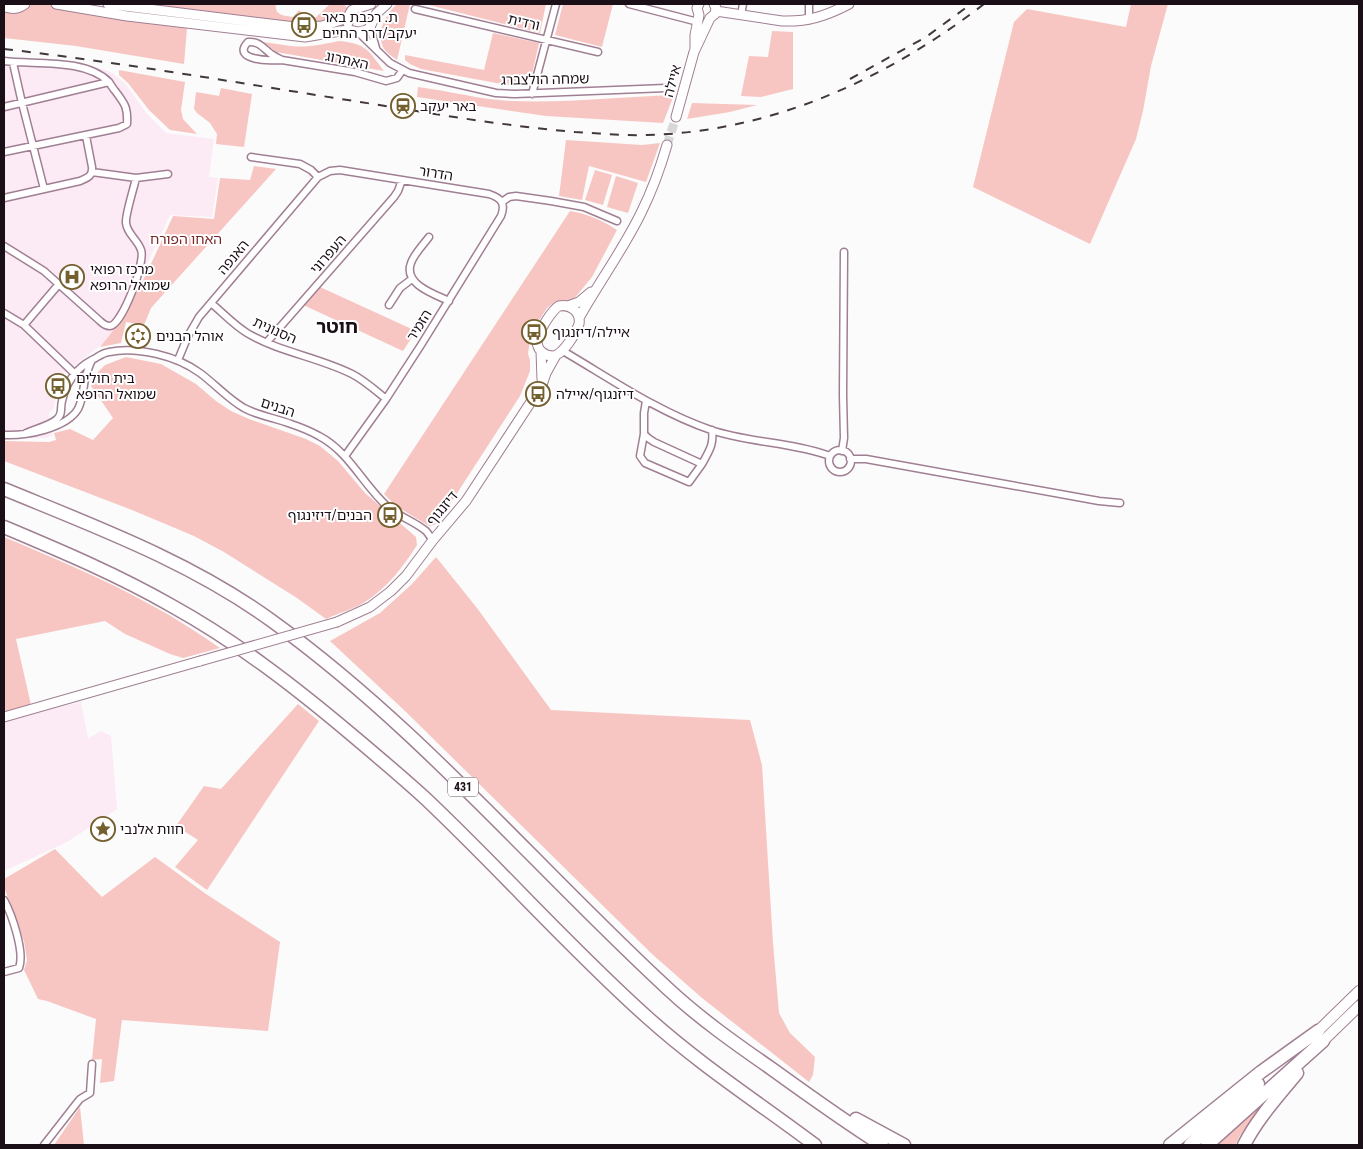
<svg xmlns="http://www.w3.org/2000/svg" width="1363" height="1149" viewBox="0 0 1363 1149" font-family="'Roboto Condensed','Noto Sans Hebrew',sans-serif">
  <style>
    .built { fill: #fceaf5 }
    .green { fill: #f7c6c2 }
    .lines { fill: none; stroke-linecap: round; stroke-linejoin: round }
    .secondary-tunnel { stroke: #d9d8d9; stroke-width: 9; stroke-dasharray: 9 4.5; stroke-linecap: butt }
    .street-casing { stroke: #a07f93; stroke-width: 9 }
    .secondary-casing { stroke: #a07f93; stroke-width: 11 }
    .primary-casing { stroke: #a07f93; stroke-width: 12 }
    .highway-casing { stroke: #a07f93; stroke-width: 15 }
    .street { stroke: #fff; stroke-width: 6 }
    .secondary { stroke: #fff; stroke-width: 9 }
    .primary { stroke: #fff; stroke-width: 10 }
    .highway { stroke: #fff; stroke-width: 12 }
    .rail { stroke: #41373d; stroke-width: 2; stroke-dasharray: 9 9; stroke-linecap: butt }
    .secondary-bridge-casing { stroke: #a07f93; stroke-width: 11; stroke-linecap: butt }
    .secondary-bridge { stroke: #fff; stroke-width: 9 }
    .labels { text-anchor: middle; stroke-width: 4; stroke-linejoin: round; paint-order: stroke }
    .shield { fill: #fff; stroke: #5f575d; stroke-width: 1 }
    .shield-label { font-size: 12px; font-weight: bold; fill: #1b0f17 }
    .poi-label { font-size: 14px; fill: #1b0f17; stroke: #fff; text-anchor: start }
    .street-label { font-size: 14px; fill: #1b0f17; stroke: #fff }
    .park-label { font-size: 14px; fill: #782826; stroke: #fff }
    .district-label { font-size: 19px; font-weight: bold; fill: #1b0f17; stroke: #fff }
  </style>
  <rect width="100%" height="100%" fill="#fbfbfb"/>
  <path class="built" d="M4,58L66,61L103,69L114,74L126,85L147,114L166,133L214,139L209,177L218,178L212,217L170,215L113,336L62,375L53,410L49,412V418L46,421L53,435L45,438H4Z
    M81,702L88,739L101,731L111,736L117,809L67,842L4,871V720Z"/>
  <path class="green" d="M45,4L81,12L187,28L184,64L76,46L4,38V10H19L31,5Z
    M143,4H276C274,15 283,16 293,17L299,10L307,18L311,15L314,19L330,4H344L347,8L348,12L345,16C303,28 259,21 215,15C191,11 167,7 143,4Z
    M397,4H410L397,60C392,56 386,53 383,47C376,31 386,14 397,4Z
    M425,4H546L540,33Z
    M563,4H613L602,47L555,35Z
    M1131,4H1168L1151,66L1143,111L1136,139L1090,244L973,187L1014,22L1027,9L1126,27Z
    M772,31L793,32V89L761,97L741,96L749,56L768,57Z
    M493,33L539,43L532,74L529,80L523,83L507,85L421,69L410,64L405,60V55L484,70Z
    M339,41C367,44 368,50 384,71L276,52L263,42C272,43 282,45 291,46C307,48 324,44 339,41Z
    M119,70L185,82L181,110L183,119L197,134L170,130L149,110L128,83L119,75Z
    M418,87C450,91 481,100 513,101C566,103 621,97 674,95L663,123L546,116L417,97Z
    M221,88L252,94L244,147L216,144L217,134L210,123L197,113L194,109L196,92L219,96Z
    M692,103L757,105L730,112L687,119Z
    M566,140L642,145L660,143L646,182L589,166L582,200L559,196Z
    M254,166L276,169L151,308L144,325L126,322L121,343L100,347C133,309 152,261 173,216L214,219L220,178L250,180Z
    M595,170L612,175L603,205L585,200Z
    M616,176L638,183L628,213L607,207Z
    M570,211C588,214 602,220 617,230L592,277L573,300H562L552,304L547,308L531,333L528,354L530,360V371L520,396L439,521L434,525L429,526L396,506L384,494Z
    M320,287L416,331L403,351L301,304Z
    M126,357L161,364L196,384L216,401L231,411L249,419L306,439L320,446L338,461L365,493L416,537L417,545C403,567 388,587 365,602C354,609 339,613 326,619L297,598L224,552L194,536L132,510L4,461V441L49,442L56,440L54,433L70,429L93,440L113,418L91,386L93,377L105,365Z
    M4,537C53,558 103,578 149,604C174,617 197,632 220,648L183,658L170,654L125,634L105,621L16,639L31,705L4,713Z
    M436,557L477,608L551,710L750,720L762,765L773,943L779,1013L790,1033L815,1057L813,1075L809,1082L702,998L652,954L405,711L330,641L380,613L412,584Z
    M298,704L319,721L207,890L175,867L198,840L176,826L204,786L221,789Z
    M55,849L102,897L155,857L206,894L280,942L268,1031L122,1020L114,1081L100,1083L102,1059L92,1060L96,1019L47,1001L38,999L24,970L27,960L24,941L4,887V879Z
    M1268,1098L1241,1134L1235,1145H1218Z
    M80,1107L84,1145H54Z"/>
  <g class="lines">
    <path class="secondary-tunnel" d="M667,145L676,117"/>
    <defs>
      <path id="street" d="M629,4L698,22
        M415,9L598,52
        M741,15L743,4
        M809,20V4
        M371,24L372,34L376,48
        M358,32L390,63L409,73L496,93L515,94L666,88
        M248,42C259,41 263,48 271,54C274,56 278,58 282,60C273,61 230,61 248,42Z
        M282,60L355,72L386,81L397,78L402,71
        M4,61C35,65 85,58 109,82C111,85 113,89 116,92C125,104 128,108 127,124L119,128L4,152
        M13,63L22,103L44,189
        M532,94L556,4
        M4,107L109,82
        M251,157L300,164L311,170L318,177
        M92,172L136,178L168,174
        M4,198L80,181C87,178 93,176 92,167L86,136
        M502,202L509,197L516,196L551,201L584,207L617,221
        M429,237C423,245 414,254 411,263C403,284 434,294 449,301
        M4,246L44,271L100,321C102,323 106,326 110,326C122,325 146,262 141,250C138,240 127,234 126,223C125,215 134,188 136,178
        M211,303C223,313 234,325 247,333C279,352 318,357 352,374C364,380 375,390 386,399
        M389,305L400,288L412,279
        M4,313L24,325L74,373
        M24,325L59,284
        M267,342L394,197L398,191L402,180
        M563,351C611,379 658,412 711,430C749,443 792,442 830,456
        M178,360L188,336L199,317L318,177L330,171L340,170L489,194C501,198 506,203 501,216L421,345L386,399L345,456
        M646,401L644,413V434L640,456L645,463L689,482L702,464
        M26,433C35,429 51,425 57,419C63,414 60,408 62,401C66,383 75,369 92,360C98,357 102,353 109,352C137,346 177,356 200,373C215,384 228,399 244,408C259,416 275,418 291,424C300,427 310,431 319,436C350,452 364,487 390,509C401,517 415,522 426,531C428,533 430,537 433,540
        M644,434L648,438L654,442L702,464C709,451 714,445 712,430
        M4,435C25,436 66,429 78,409C83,399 83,389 85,379C87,372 89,366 92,360
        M829 461a11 11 0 1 1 22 0a11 11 0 1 1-22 0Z
        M842,451L844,438L843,395L844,252
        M850,459H866L1099,501L1120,503
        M4,900C12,915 25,952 19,968L4,972
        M44,1145L76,1104L80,1099L90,1093L92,1064"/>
      <path id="secondary" d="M56,4L127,16L305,37L340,31L350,30L358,32L367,30L370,27L376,14L387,4
        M108,4L295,27L322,26L348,18
        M4,6C11,10 18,9 25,4
        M716,11L782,21C808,22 826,16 849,4
        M348,23V17L352,10L371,4
        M695,49V35L699,15L697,8L699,4
        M676,117L694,52L710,18L715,14L716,8L714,4
        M559,306C570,304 581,311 579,324C576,333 563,355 553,356C549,356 545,355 542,352C538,349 536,343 538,338C540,329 552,310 559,306Z
        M568,306L579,302L591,292
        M579,318C599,282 623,250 641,213C652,191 660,169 667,145
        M541,351L542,379
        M337,622L370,607L391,591L406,576L433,540L466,501L542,385L546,373L556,355
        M4,717L200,661"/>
      <path id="primary" d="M1318,1031L1359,991
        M1323,1041L1359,1006"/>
      <path id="highway" d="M4,489C96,527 191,562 272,621C418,726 535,866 667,988C699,1018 736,1044 772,1069C808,1095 844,1121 882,1145
        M4,527C61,551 118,575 172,606C237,642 295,687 352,735C377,756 402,777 426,799C501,870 570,948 647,1017C699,1064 759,1103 815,1145
        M856,1119L904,1145
        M1170,1145L1261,1072L1318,1031
        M1190,1145L1258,1084
        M1207,1145L1323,1041
        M1244,1145C1257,1119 1279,1095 1297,1073"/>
    </defs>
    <use href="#street" class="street-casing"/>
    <use href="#secondary" class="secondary-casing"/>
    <use href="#primary" class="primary-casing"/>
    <use href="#highway" class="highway-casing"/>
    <use href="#street" class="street"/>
    <use href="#secondary" class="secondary"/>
    <use href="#primary" class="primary"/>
    <use href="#highway" class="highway"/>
    <path class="rail" d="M4,49C127,63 250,85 373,104C440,115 507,126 575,132C599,133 623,136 647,135C771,132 887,79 984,4
      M850,79L926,37L971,4"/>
    <defs>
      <path id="secondary-bridge" d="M200,661L337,622"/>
    </defs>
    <use href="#secondary-bridge" class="secondary-bridge-casing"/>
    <use href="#secondary-bridge" class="secondary-bridge"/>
  </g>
  <defs>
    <symbol id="bus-ring" viewBox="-11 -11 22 22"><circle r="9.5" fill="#fff" stroke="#73602e" stroke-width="1.5"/><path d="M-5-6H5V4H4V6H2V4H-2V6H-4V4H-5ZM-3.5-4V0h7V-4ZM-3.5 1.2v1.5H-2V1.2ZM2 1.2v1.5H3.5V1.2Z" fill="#73602e"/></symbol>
    <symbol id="station-ring" viewBox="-11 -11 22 22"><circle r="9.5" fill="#fff" stroke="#73602e" stroke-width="1.5"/><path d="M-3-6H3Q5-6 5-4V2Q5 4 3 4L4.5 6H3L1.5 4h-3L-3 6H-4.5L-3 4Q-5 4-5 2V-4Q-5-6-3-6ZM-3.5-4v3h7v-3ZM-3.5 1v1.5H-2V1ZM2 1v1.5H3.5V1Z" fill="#73602e"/></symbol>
    <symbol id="hospital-ring" viewBox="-11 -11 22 22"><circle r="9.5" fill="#fff" stroke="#73602e" stroke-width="1.5"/><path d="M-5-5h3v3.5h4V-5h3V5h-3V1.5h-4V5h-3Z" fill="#73602e"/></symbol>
    <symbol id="synagogue-ring" viewBox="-11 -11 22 22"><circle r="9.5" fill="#fff" stroke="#73602e" stroke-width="1.5"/><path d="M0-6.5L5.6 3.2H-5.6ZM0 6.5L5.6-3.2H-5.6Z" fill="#73602e"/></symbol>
    <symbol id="sight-ring" viewBox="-11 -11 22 22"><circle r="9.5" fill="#fff" stroke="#73602e" stroke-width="1.5"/><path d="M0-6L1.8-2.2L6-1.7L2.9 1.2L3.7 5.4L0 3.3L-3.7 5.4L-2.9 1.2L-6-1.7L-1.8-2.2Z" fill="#73602e"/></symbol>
  </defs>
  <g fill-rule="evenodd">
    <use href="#bus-ring" x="290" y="11" width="28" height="28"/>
    <use href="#station-ring" x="389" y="92" width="28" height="28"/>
    <use href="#hospital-ring" x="58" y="263" width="28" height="28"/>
    <use href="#bus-ring" x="520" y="318" width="28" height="28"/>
    <use href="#synagogue-ring" x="124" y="322" width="28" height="28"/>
    <use href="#bus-ring" x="44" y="372" width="28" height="28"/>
    <use href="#bus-ring" x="524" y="380" width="28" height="28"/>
    <use href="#bus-ring" x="376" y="501" width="28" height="28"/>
    <use href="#sight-ring" x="89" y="815" width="28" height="28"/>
  </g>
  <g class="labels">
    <rect class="shield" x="448" y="777.5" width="30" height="19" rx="4"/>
    <g class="shield-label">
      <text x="463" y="791">431</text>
    </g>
    <g class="poi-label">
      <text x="322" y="22">ת. רכבת באר<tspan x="322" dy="16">יעקב/דרך החיים</tspan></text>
      <text x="420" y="111">באר יעקב</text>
      <text x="90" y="274">מרכז רפואי<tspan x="90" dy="16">שמואל הרופא</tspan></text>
      <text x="552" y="337">איילה/דיזנגוף</text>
      <text x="156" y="341">אוהל הבנים</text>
      <text x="76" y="383">בית חולים<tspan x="76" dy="16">שמואל הרופא</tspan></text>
      <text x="556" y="399">דיזנגוף/איילה</text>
      <text x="372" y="520" text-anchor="end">הבנים/דיזינגוף</text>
      <text x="120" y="834">חוות אלנבי</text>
    </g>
    <g class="street-label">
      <text transform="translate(524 22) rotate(13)" y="5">ורדית</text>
      <text transform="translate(347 60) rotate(12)" y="5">האתרוג</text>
      <text transform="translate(545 79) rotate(-1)" y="5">שמחה הולצברג</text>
      <text transform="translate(672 81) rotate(-75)" y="5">איילה</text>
      <text transform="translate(436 173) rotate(9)" y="5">הדרור</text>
      <text transform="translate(328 254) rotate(-49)" y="5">העפרוני</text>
      <text transform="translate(233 257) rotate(-50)" y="5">האנפה</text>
      <text transform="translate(419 325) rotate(-58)" y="5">הזמיר</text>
      <text transform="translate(275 330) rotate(24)" y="5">הסנונית</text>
      <text transform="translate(278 407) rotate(18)" y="5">הבנים</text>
      <text transform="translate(442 508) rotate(-50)" y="5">דיזנגוף</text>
    </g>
    <g class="park-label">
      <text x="186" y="244">האחו הפורח</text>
    </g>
    <g class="district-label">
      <text x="337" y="333">חוטר</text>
    </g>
  </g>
  <rect width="1363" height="1149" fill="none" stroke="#1b0f17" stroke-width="10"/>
</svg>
